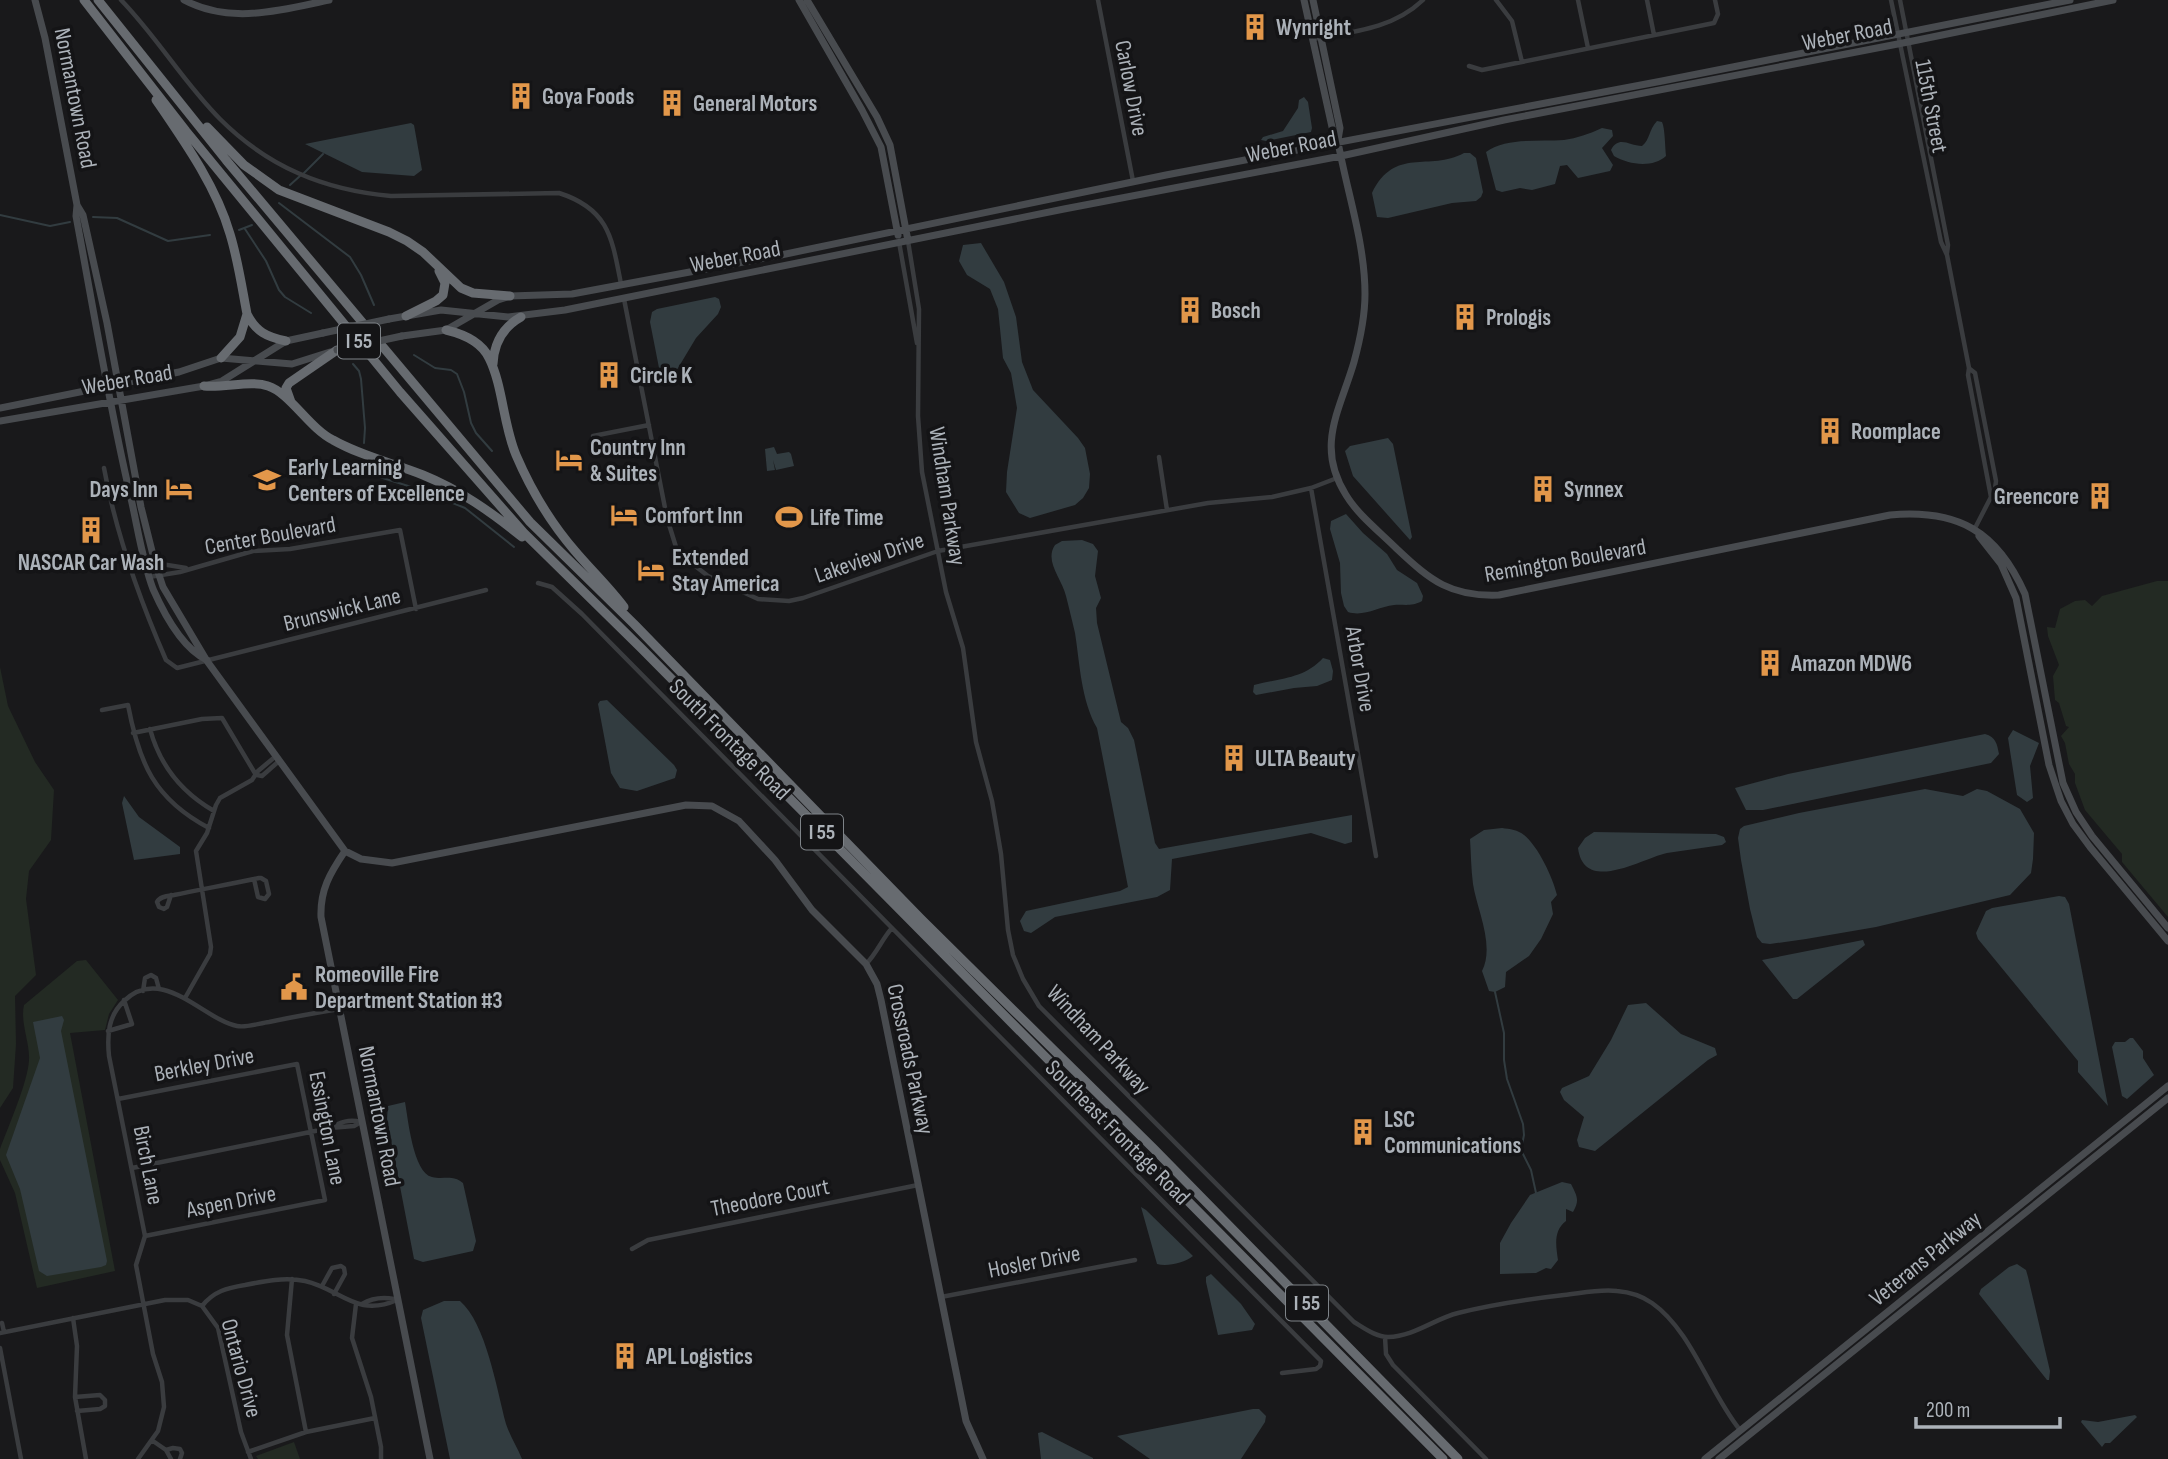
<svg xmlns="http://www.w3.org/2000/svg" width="2168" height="1459" viewBox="0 0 2168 1459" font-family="'Sofia Sans Condensed',sans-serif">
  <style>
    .green { fill: #232a23 }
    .water { fill: #323c40 }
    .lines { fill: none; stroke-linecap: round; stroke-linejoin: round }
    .stream { stroke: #323c40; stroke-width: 2 }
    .street { stroke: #3a3c3f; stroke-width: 4.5 }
    .secondary { stroke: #484b4f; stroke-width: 7 }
    .highway { stroke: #676b70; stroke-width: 9 }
    .secondary-bridge { stroke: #484b4f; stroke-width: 7 }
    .labels { text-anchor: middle; stroke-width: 7; stroke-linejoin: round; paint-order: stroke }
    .shield { fill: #141416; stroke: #7e8388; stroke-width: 2 }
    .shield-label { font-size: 21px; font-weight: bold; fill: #acb2b9 }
    .poi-label { font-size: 23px; font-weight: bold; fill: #acb2b9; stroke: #141416; text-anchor: start }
    .street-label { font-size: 23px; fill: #acb2b9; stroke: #141416 }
  </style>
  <rect width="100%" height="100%" fill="#19191b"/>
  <path class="green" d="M2157,581H2168V917L2122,862V854L2085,810L2075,783V774L2069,764L2065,743L2061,736L2069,727L2066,726L2059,703L2055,700L2053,676L2059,665L2048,636L2047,627L2055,628L2060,609L2075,601L2085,600L2092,606L2102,596Z
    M0,667L8,706L35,762L54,790L51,840L29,871L26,899L36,975L15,996L16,1044L13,1088L0,1108Z
    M86,960L118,1000L109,1014L105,1030L70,1033L115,1271L37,1288L15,1193L0,1160V1149C8,1127 28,1082 29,1060C30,1042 20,1023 24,1005L77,961Z
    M294,1442L300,1459H258L256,1456Z"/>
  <path class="water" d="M1304,97L1308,102L1312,128L1311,132L1266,141L1261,140L1263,137L1283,131L1298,108L1299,100Z
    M1657,121L1662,122C1665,128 1665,147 1666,156C1653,168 1629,165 1614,156L1611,150C1619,135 1629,146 1642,146C1650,140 1649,129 1657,121Z
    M411,123L414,125L422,170L414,176L362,172L305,144Z
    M1602,128L1612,130L1613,136L1602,148L1613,165L1610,171L1578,178L1567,165L1560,166L1555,184L1532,190L1520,188L1502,192L1496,190L1486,152C1507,137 1540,142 1564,140C1577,138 1589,134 1602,128Z
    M1464,153H1470L1476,158L1483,192L1481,197L1476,201L1452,203L1388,218L1377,217L1372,193C1395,146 1429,172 1464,153Z
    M981,243L1004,282L1016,317L1022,362L1033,390L1078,438L1085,448L1090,474L1089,488L1083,498L1075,505L1030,518L1019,513L1006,492L1007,472L1017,408L1011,373L1003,358L998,309L990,289L967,275L959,261L963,245Z
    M715,297L719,299L721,307L718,314L696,338L675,373L664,376L660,373L650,322L652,312L657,309Z
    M1388,438L1393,444L1412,537L1410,540L1353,476L1345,451L1350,446Z
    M774,447L777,454L789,452L791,454L794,466L776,470L773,460L775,470L767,471L765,449Z
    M1346,514L1363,533L1387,554L1397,570L1417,583L1423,596L1422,601C1411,607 1404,604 1394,605C1378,607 1364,617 1348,612L1344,606L1341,593L1340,563L1330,529L1331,521Z
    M1082,540L1093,544L1098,551L1095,576L1101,598L1096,608L1097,623L1121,722L1128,728L1134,740L1155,843L1159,849L1352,815V842L1345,844L1311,833L1172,859L1170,890L1157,897L1055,917L1031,933L1024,931L1020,921L1026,911L1120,891L1128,887L1097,728C1081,700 1080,665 1075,633C1072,620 1069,608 1066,596C1062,579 1044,561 1055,545L1062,541Z
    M1323,658L1330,660L1333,671L1332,680L1317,686L1294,688L1256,695L1253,692L1254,685C1280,678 1304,679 1323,658Z
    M607,700L674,765L677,770L675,778L637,791L620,788L611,773L598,704L600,701Z
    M2013,730L2039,743L2030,766L2033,798L2027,802L2017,795L2008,738Z
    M1985,734C1996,737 1997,744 1999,754L1991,763L1763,810H1746L1735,788L1788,774Z
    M1925,789L1963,796L1977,789L1987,791L2020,809L2034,833L2033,859L2031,873L2010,895L1876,927L1806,939L1770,944L1762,943L1757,937L1750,909L1741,860L1738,838L1740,829L1744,826L1799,813Z
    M124,796L139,817L180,847V854L134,860L122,803Z
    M1502,828C1510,829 1518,830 1524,835C1538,846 1553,878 1557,895L1551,902L1553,914L1541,939L1529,956L1506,972L1505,987L1495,992L1489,991L1482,971C1495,945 1477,910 1473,884C1471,869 1471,854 1470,839L1484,830Z
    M1594,832L1716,834L1724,837L1726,842L1722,845C1704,848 1685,850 1667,853C1643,858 1584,895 1578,848L1585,838Z
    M2059,896L2065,897L2069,904L2108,1106L2078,1072V1061L1978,939L1976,933L1986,911L1992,908Z
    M1863,940L1865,945L1797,999H1793L1762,960Z
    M1646,1003L1681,1034L1715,1048L1717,1055L1708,1060L1595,1151L1579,1147L1577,1140L1584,1117L1564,1100L1560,1092L1562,1088L1589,1076L1611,1040L1628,1005Z
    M62,1016L64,1020L61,1031L107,1261L106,1265L101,1267L47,1276L39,1271L20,1189L6,1155L40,1058L33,1022Z
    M2130,1038H2133L2143,1051V1058L2154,1075L2127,1099L2122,1096L2112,1047L2115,1042H2125Z
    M405,1102C408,1118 413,1173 432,1177C444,1180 452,1174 463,1183L476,1241L473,1251L423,1262L414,1259L387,1119L388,1106Z
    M1562,1182L1571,1184C1577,1196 1580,1200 1573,1212L1566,1209V1221C1553,1231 1556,1246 1558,1260L1551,1269L1546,1268L1536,1273L1500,1274V1243L1511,1223L1530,1195Z
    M1141,1207L1146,1210L1193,1256C1184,1263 1167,1267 1157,1264Z
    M2017,1264L2026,1270L2028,1277L2050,1371L2049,1380H2047L1979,1294L1981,1289L2009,1267Z
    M1211,1274L1241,1304L1255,1324L1252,1330L1218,1335L1206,1282V1277Z
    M444,1301H460C486,1323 497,1390 506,1424C510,1436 517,1447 522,1459H450L421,1318L423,1310Z
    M1253,1409H1259L1266,1416L1265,1422L1241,1459H1150L1117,1436Z
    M2135,1415L2137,1417L2110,1443H2105L2102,1447L2081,1422L2082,1420L2098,1422Z
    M1042,1432L1093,1458V1459H1041L1038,1433Z"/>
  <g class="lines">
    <path class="stream" d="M304,173L323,154
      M290,185L300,176
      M279,203L350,257L361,275L374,305
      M0,215L50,226L70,222
      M93,217L117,218L168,241L210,235
      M245,229L266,261L279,290L285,297L311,313
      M239,230L252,225
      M414,355L435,368L451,370L457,374L464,392L471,423L476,433L492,451
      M353,364L359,371L361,379L365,428L364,443
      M354,469L421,490L465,508L514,547
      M1495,992L1504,1033V1060L1507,1079L1523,1124L1524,1135L1521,1150L1531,1170L1536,1193"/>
    <path class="street" d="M121,0C157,37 184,83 220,119C268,167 324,190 391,196L559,193C609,209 612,238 621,284
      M1098,0L1133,181
      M1496,0L1512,21L1522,62
      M1578,0L1588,48
      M1647,0L1654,35
      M1891,0L1941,242L1947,255L1969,368L1968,375L1991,497
      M1900,0L1948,245L1947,253
      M1313,39C1352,32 1393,29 1423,0
      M1469,66L1482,70L1714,23L1718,14L1715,0
      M908,241L919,309L918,416L922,472L946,592L963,648L976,742L992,801L1001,854L1008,930L1013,955L1023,979L1039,1006L1354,1322C1364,1328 1376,1337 1388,1337C1415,1336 1434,1319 1458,1313C1493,1304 1529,1299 1564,1295C1582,1293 1599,1289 1617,1291C1629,1292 1642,1296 1652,1303C1692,1331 1709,1392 1740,1430
      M899,242L917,343
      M624,299L667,518L676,547L685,558L708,576L758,599L789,601L803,598L938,551L1208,503L1272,497L1311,488L1337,478
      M1970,369L1975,373L1996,481L1994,496L1991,497L1974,530
      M593,436L649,425
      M1159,457L1167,510
      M104,468C116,534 139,598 166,660L177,668L486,590
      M1311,488L1376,856
      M155,563L186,568
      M149,577L180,572L253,551L290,549L400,530L416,609
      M538,583L552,587L582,614L892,928
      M102,710L128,705C139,763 154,799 209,828
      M150,729C160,766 181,792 214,811
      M133,733L202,719L222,718L256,775
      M257,775L262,776L279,761
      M171,895L167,907L164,909L159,907L157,902C160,896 168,896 174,895C203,889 231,884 259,878H261L266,881L269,894L265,899L258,897L254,879
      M866,964C877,953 882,939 892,928L1321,1361L1320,1366L1316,1369L1282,1373
      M143,991L145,978L151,975L156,978L159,989
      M185,998L210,954L211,947L196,851L207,833L216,805L220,798L252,780L258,771L276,756
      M108,1031L132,1024L124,1000
      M118,1099L297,1064L325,1200L145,1236
      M330,1128C340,1122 349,1119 361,1122
      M132,1168L330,1128L354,1126L361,1122
      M632,1249L648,1240L918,1185
      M292,1279L287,1335L306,1432
      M322,1286L332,1268L341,1266L344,1268L345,1274L334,1294
      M941,1297L1135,1260
      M356,1304L352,1338L371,1397L381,1447V1459
      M362,1304C372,1298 383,1297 394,1299
      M202,1306C214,1291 227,1288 245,1285C265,1281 285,1277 305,1281C341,1289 356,1318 397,1300
      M73,1318L77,1346L75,1397L86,1459
      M2,1323L4,1332
      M0,1333L165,1300H188L202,1306L218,1328L241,1432L251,1459
      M1385,1337L1386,1354L1393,1365L1486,1459
      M0,1348L21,1459
      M75,1397L100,1395L105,1400V1406L100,1409L77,1411
      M153,1441L166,1450L171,1459
      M166,1450L173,1448L180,1449L182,1453L180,1459
      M248,1452L306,1432L375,1418
      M138,1459L158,1431L164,1407L162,1382L153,1354L136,1265L145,1236L109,1056C107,1035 108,1016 124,1001C162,964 204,1020 237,1026C247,1028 260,1023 269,1022C292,1017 316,1013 339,1009"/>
    <path class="secondary" d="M35,0L45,38L77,205L76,216C93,307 108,399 129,490C137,522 141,557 153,589C164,614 182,648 207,660
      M184,0C231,25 281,10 329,0
      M799,0L862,110L881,147L898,235
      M807,0L877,117L890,145L908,241
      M1304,0L1332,127L1338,142C1347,192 1365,243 1365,294C1365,318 1360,340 1354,362C1340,410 1315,446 1346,495C1358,515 1380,532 1397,549C1431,581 1451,597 1499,595L1890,515C1958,509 1997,531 2025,594L2063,783L2076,812L2092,836L2168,928
      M1313,0L1340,128L1338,140
      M77,205L83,215L107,323L141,507L155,563L163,587L207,661L345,851L361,859L392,863L686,805L712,806L739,821L775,860L812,910L866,964L877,984L881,1000L966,1421L983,1459
      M389,319L441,310L508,317L565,310L1064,209L1341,156L1504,120L1908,42L2113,0
      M402,336L446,330L498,300L510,296L572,294L781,255L1166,175L1662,81L2070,0
      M0,408L179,372L221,358L292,364L330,352
      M0,421L204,386L222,381L286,341L323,333
      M1979,536L2001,564L2016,598L2049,765L2061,801L2073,824L2090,847L2168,941
      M345,851C330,873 320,890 321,917L430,1459
      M1705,1459L2168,1086
      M1719,1459L2168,1098"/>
    <path class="highway" d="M84,0L186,131L400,392L524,533L641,648L1443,1459
      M98,0L226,160L530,522L634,624L921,919L1154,1149L1458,1459
      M156,100C184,141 216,186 230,234C238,260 242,288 247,314C256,332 267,337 286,341
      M207,127L244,165L279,190L389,232L407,241L423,252L461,288L473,293L510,296
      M406,316L436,301L443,295L445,283L439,271
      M446,330C463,334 481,341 489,358C503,386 503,424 516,455C531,490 550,522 575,551C591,570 609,587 624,607
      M221,358L240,337L247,314
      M493,364C494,343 503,327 521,317
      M204,386C225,388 251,380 268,386C290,393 309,428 333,440C361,456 393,463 423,475C460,490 491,512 522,537
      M291,402L286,388L289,383L337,350"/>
    <path class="secondary-bridge" d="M323,333L389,319
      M337,350L402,336"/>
  </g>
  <defs>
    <symbol id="building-bare" viewBox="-9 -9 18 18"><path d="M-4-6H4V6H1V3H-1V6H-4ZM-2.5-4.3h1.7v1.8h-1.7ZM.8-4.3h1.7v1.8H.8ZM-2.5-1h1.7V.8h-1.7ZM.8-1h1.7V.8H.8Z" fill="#e2974a" stroke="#141416" stroke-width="2.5" paint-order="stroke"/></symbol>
    <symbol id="hotel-bare" viewBox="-9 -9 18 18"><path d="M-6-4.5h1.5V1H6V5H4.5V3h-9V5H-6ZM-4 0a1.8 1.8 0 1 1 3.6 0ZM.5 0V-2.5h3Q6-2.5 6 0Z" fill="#e2974a" stroke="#141416" stroke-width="2.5" paint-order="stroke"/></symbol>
    <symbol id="school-bare" viewBox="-9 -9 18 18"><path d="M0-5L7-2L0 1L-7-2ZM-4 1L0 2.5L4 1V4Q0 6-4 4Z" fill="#e2974a" stroke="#141416" stroke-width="2.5" paint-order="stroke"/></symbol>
    <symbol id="stadium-bare" viewBox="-9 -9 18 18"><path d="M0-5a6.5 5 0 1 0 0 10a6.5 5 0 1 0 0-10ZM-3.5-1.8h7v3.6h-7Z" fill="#e2974a" stroke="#141416" stroke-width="2.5" paint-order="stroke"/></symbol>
    <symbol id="civic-bare" viewBox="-9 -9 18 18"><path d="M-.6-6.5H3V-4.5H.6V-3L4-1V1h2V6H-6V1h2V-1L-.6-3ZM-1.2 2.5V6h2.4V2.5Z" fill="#e2974a" stroke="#141416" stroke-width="2.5" paint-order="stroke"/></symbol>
  </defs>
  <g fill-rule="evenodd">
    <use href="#building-bare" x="1236" y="8" width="38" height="38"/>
    <use href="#building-bare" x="502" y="77" width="38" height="38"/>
    <use href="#building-bare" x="653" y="84" width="38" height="38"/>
    <use href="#building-bare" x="1171" y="291" width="38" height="38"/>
    <use href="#building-bare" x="1446" y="298" width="38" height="38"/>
    <use href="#building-bare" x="590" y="356" width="38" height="38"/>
    <use href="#building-bare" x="1811" y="412" width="38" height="38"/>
    <use href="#hotel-bare" x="550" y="441" width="38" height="38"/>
    <use href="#school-bare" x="248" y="461" width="38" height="38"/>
    <use href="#hotel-bare" x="160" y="470" width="38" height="38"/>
    <use href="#building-bare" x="1524" y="470" width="38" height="38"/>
    <use href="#building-bare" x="2081" y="477" width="38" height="38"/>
    <use href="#hotel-bare" x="605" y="496" width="38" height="38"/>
    <use href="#stadium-bare" x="770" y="498" width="38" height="38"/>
    <use href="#building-bare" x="72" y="511" width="38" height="38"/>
    <use href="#hotel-bare" x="632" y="551" width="38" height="38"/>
    <use href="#building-bare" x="1751" y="644" width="38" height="38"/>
    <use href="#building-bare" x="1215" y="739" width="38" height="38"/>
    <use href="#civic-bare" x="275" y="968" width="38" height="38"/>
    <use href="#building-bare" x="1344" y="1113" width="38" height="38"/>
    <use href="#building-bare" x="606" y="1337" width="38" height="38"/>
  </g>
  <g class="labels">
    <g class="shield">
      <rect x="338" y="323.5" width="42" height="35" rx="5"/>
      <rect x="801" y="814.5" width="42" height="35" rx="5"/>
      <rect x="1286" y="1285.5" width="42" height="35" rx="5"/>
    </g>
    <g class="shield-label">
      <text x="359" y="348">I 55</text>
      <text x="822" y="839">I 55</text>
      <text x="1307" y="1310">I 55</text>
    </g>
    <g class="poi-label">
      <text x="1276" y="35">Wynright</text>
      <text x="542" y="104">Goya Foods</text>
      <text x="693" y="111">General Motors</text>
      <text x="1211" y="318">Bosch</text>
      <text x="1486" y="325">Prologis</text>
      <text x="630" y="383">Circle K</text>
      <text x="1851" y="439">Roomplace</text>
      <text x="590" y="455">Country Inn<tspan x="590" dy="26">&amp; Suites</tspan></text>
      <text x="288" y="475">Early Learning<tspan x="288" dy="26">Centers of Excellence</tspan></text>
      <text x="158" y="497" text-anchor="end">Days Inn</text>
      <text x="1564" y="497">Synnex</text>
      <text x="2079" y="504" text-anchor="end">Greencore</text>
      <text x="645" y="523">Comfort Inn</text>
      <text x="810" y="525">Life Time</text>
      <text x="672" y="565">Extended<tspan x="672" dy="26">Stay America</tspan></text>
      <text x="91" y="570" text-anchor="middle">NASCAR Car Wash</text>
      <text x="1791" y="671">Amazon MDW6</text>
      <text x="1255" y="766">ULTA Beauty</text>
      <text x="315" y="982">Romeoville Fire<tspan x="315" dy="26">Department Station #3</tspan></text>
      <text x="1384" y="1127">LSC<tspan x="1384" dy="26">Communications</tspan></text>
      <text x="646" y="1364">APL Logistics</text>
    </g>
    <g class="street-label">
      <text transform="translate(1847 34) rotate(-11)" y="8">Weber Road</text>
      <text transform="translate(1132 88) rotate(79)" y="8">Carlow Drive</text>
      <text transform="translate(76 98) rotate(79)" y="8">Normantown Road</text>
      <text transform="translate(1932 106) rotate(79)" y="8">115th Street</text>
      <text transform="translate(1291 146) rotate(-11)" y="8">Weber Road</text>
      <text transform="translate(735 256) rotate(-11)" y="8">Weber Road</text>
      <text transform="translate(127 379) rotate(-10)" y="8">Weber Road</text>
      <text transform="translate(948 496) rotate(81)" y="8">Windham Parkway</text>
      <text transform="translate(270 535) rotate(-10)" y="8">Center Boulevard</text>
      <text transform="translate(869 557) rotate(-19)" y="8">Lakeview Drive</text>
      <text transform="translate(1565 560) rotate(-10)" y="8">Remington Boulevard</text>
      <text transform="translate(342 609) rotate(-14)" y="8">Brunswick Lane</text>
      <text transform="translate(1361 669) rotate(80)" y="8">Arbor Drive</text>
      <text transform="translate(730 739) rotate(45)" y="8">South Frontage Road</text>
      <text transform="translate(1099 1039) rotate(47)" y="8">Windham Parkway</text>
      <text transform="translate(911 1059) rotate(78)" y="8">Crossroads Parkway</text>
      <text transform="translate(204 1064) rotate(-11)" y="8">Berkley Drive</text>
      <text transform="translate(380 1116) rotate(79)" y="8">Normantown Road</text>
      <text transform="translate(328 1128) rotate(79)" y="8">Essington Lane</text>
      <text transform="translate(1118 1132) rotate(45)" y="8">Southeast Frontage Road</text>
      <text transform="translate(149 1165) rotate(79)" y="8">Birch Lane</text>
      <text transform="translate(770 1197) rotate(-11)" y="8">Theodore Court</text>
      <text transform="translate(231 1201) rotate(-11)" y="8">Aspen Drive</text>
      <text transform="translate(1925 1258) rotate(-39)" y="8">Veterans Parkway</text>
      <text transform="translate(1034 1261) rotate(-11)" y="8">Hosler Drive</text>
      <text transform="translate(242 1368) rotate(75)" y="8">Ontario Drive</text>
    </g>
  </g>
  <path d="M1916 1417v10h144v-10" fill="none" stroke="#acb2b9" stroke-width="3.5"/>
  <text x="1926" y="1417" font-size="21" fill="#acb2b9" stroke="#141416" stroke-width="5" paint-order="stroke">200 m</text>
</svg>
